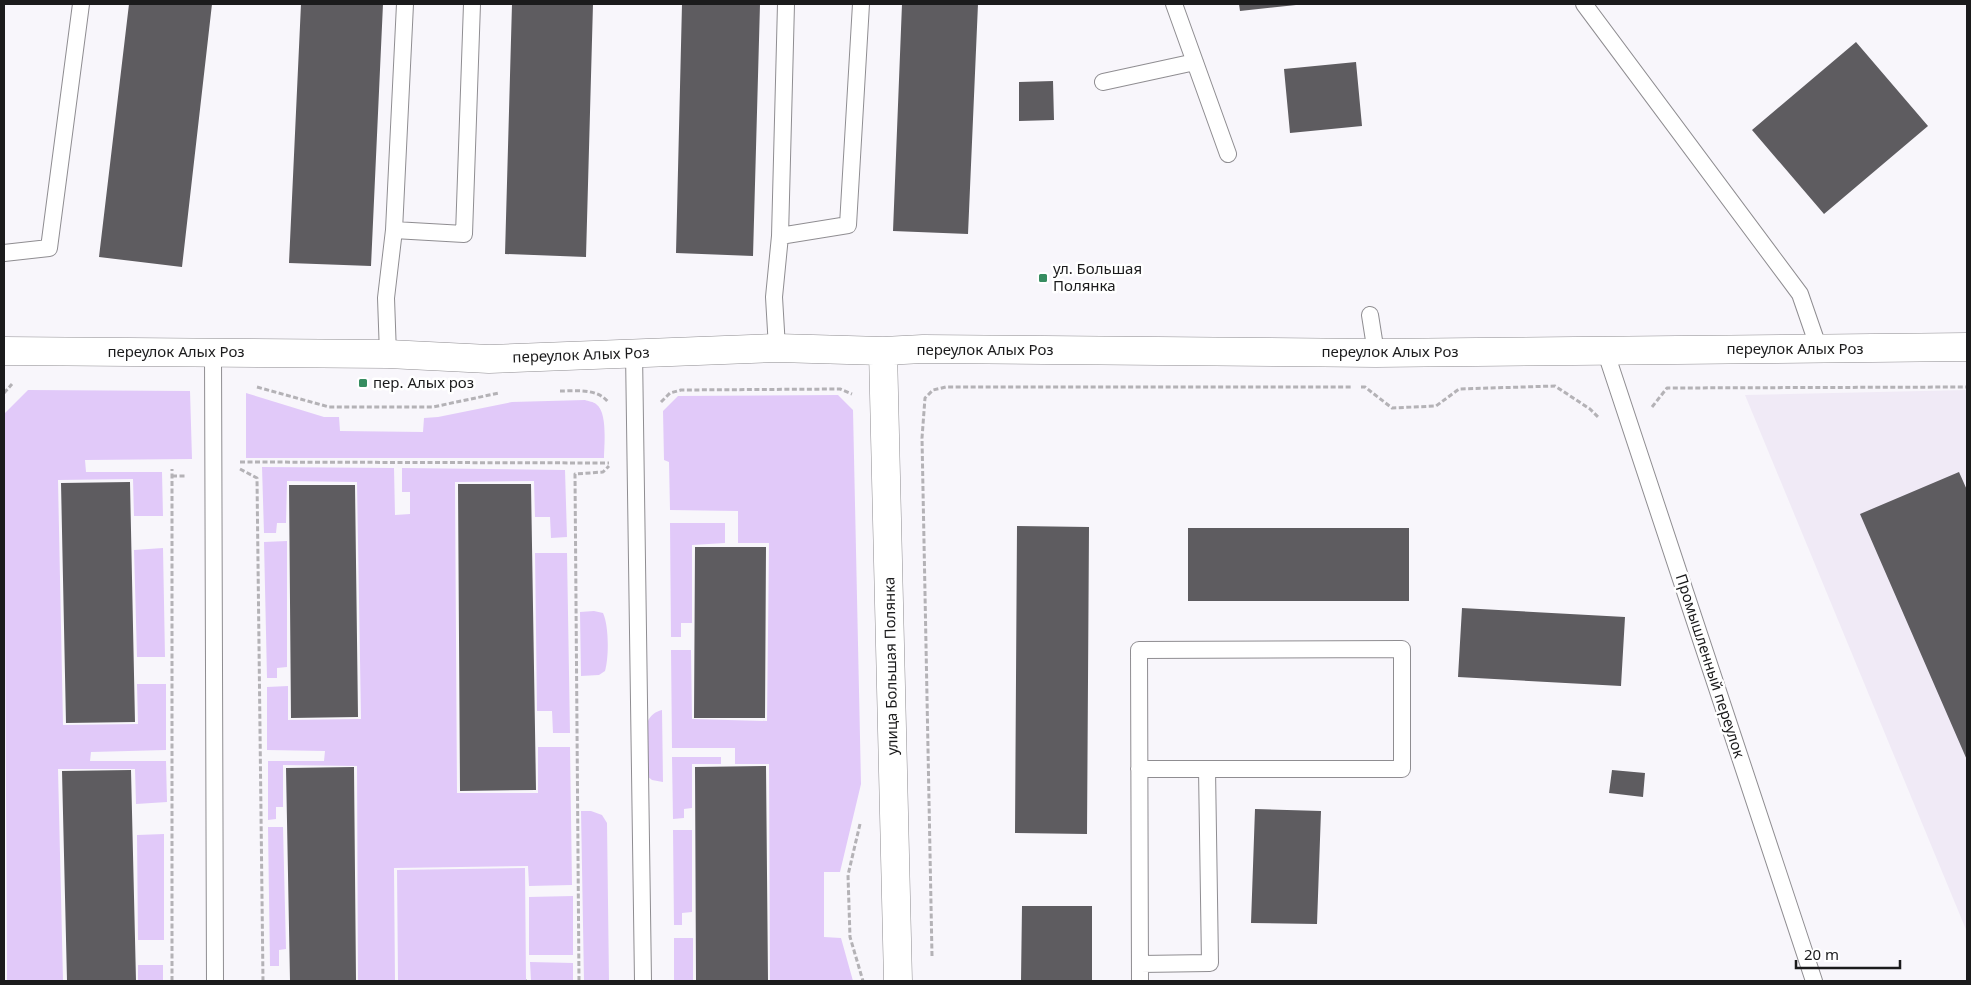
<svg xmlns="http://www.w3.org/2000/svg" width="1971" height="985" viewBox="0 0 1971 985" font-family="'Noto Sans',sans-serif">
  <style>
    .built { fill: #f0eaf6 }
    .green { fill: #e1c9f9 }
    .building { fill: #5e5c60 }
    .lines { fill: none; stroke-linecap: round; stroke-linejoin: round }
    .service-casing { stroke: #8f8d91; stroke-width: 18 }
    .minor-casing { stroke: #8f8d91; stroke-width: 29 }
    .path { stroke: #b4b2b6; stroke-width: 3; stroke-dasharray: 5 2.5; stroke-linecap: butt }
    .service { stroke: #fff; stroke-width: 16 }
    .minor { stroke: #fff; stroke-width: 28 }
    .poi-dot { fill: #368c60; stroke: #fff; stroke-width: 2 }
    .labels { text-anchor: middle; stroke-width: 5; stroke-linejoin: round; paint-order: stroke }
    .poi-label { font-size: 15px; fill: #1b1b1c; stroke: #fff; text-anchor: start }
    .street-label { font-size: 15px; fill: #1b1b1c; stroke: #fff }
  </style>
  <rect width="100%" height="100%" fill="#f8f6fb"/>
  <path class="built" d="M1967,390V932L1745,395Z"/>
  <path class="green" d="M28,390L190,391L192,459L85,460L86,472H162L163,516H134L133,479L58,480L63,725L138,724L137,684H166V750L91,752L90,761H166L167,802L136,804L135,769H58L63,981H7L4,414Z
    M246,393L324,417H339L340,431L423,432L424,418L438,417L512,402L585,400C588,401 594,402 596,404C608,412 604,446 604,458H246Z
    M838,395L853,410L861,784L840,872H824V937L841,938L853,981H770L769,764H735V748H672L671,650H691L692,719L767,721L769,543H738V511L670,510L669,462L664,460L663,411L678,396Z
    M262,467L394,468L395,515L410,514V492H402V468L565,470L567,537L551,538L550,517H535L534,481L455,482L457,793H538V747H570L572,885L529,886L528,866L394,868L395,981H358L357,766L283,765V807H276V819L268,820V761H324L325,751L267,750V687L288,686V720L361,719L357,482L287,481L286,523H277L276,533H264Z
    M670,523H725V543L692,545V623H681V637H671Z
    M287,541V667L277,668V678H267L264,542Z
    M163,548L165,657H137L134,550Z
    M535,553H567L570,733H553L552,711H537Z
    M594,611L603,613C609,626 609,657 605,671L599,675L581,676L580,612Z
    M662,710L663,782L652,780L647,776C646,755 636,716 662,710Z
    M721,757V764H692V808L684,809V818L673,819L672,757Z
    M581,811H591L602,815L607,823L609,981H584Z
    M268,827H283L286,949L279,950V966H270Z
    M673,830H692V912L682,913V925H674Z
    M164,834V940H138L137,835Z
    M525,868L526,981H398L397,870Z
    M573,896V955H529V897Z
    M674,938H693V981H674Z
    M530,962L573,963V981H531Z
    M138,965H163V981H138Z"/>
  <path class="building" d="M129,4H212L182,267L99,257Z
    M301,4H383L371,266L289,263Z
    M512,4H593L586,257L505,254Z
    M682,4H760L753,256L676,253Z
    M902,4H978L968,234L893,231Z
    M1239,4H1295L1296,5L1240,11Z
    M1856,42L1928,126L1824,214L1752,130Z
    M1356,62L1362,126L1290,133L1284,69Z
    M1053,81L1054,120L1019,121V82Z
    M1959,472L1967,490V760L1860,514Z
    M130,482L135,722L66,723L61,483Z
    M458,484H531L536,790L460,791Z
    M289,485H355L358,717L291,718Z
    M1017,526L1089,527L1087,834L1015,833Z
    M1188,528H1409V601H1188Z
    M695,547H766L765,718H694Z
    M1462,608L1625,617L1621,686L1458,677Z
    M766,766L768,981H696L695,767Z
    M354,767L356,981H290L286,768Z
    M131,770L136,981H67L62,771Z
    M1612,770L1645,773L1643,797L1609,793Z
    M1255,809L1321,811L1317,924L1251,923Z
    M1022,906H1092V981H1021Z"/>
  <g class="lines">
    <defs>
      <path id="service" d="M1174,4L1228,154
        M1584,4L1800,294L1819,349
        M1103,82L1195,62
        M394,230L464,234L472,4
        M780,236L848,225L861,4
        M4,253L49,248L81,4
        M1370,315L1376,353
        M777,348L774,297L780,236L786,4
        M1605,350L1814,981
        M213,352L215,981
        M634,352L643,981
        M388,354L386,298L394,230L405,4
        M1139,769H1402V649L1139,650L1140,981
        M1140,964L1210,963L1207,769"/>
      <path id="minor" d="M4,351L388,354L489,359L777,348L883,351L923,349L1376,353L1967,347
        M883,351L898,981"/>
    </defs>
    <use href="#service" class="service-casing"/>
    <use href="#minor" class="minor-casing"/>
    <path class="path" d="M257,387L329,407H433L499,393
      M1361,387H1365L1392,408L1436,406L1459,389L1555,386L1590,409L1599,418
      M560,391C576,391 597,388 608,402
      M4,393L12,384
      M661,402L670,393L681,390L840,389L852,394
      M1652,407L1667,388L1967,387
      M240,462L609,463
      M240,469L257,478L263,981
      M172,476H186
      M860,824L848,875L850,937L863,981
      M932,956L922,438L925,398L933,390L946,387H1352
      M172,981V469
      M526,981H527
      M579,981L575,474L603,472L609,466"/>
    <use href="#service" class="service"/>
    <use href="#minor" class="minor"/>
  </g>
  <g class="poi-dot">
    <rect x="1038" y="273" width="10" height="10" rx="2.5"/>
    <rect x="358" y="378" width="10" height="10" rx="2.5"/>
  </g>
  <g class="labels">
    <g class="poi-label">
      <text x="1053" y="274">ул. Большая<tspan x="1053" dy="17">Полянка</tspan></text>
      <text x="373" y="388">пер. Алых роз</text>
    </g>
    <g class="street-label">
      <text x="1795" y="354">переулок Алых Роз</text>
      <text x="985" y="355">переулок Алых Роз</text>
      <text x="176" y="357">переулок Алых Роз</text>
      <text x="1390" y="357">переулок Алых Роз</text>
      <text transform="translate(581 355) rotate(-2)" y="5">переулок Алых Роз</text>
      <text transform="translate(891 666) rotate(-91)" y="5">улица Большая Полянка</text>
      <text transform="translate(1710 666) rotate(72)" y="5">Промышленный переулок</text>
    </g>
  </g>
  <rect width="1971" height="985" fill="none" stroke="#1b1b1c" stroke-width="10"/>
  <path d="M1796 960v8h104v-8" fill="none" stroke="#1b1b1c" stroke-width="2.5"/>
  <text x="1804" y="960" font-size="15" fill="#1b1b1c" stroke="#ffffff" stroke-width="4" paint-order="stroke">20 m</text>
</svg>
